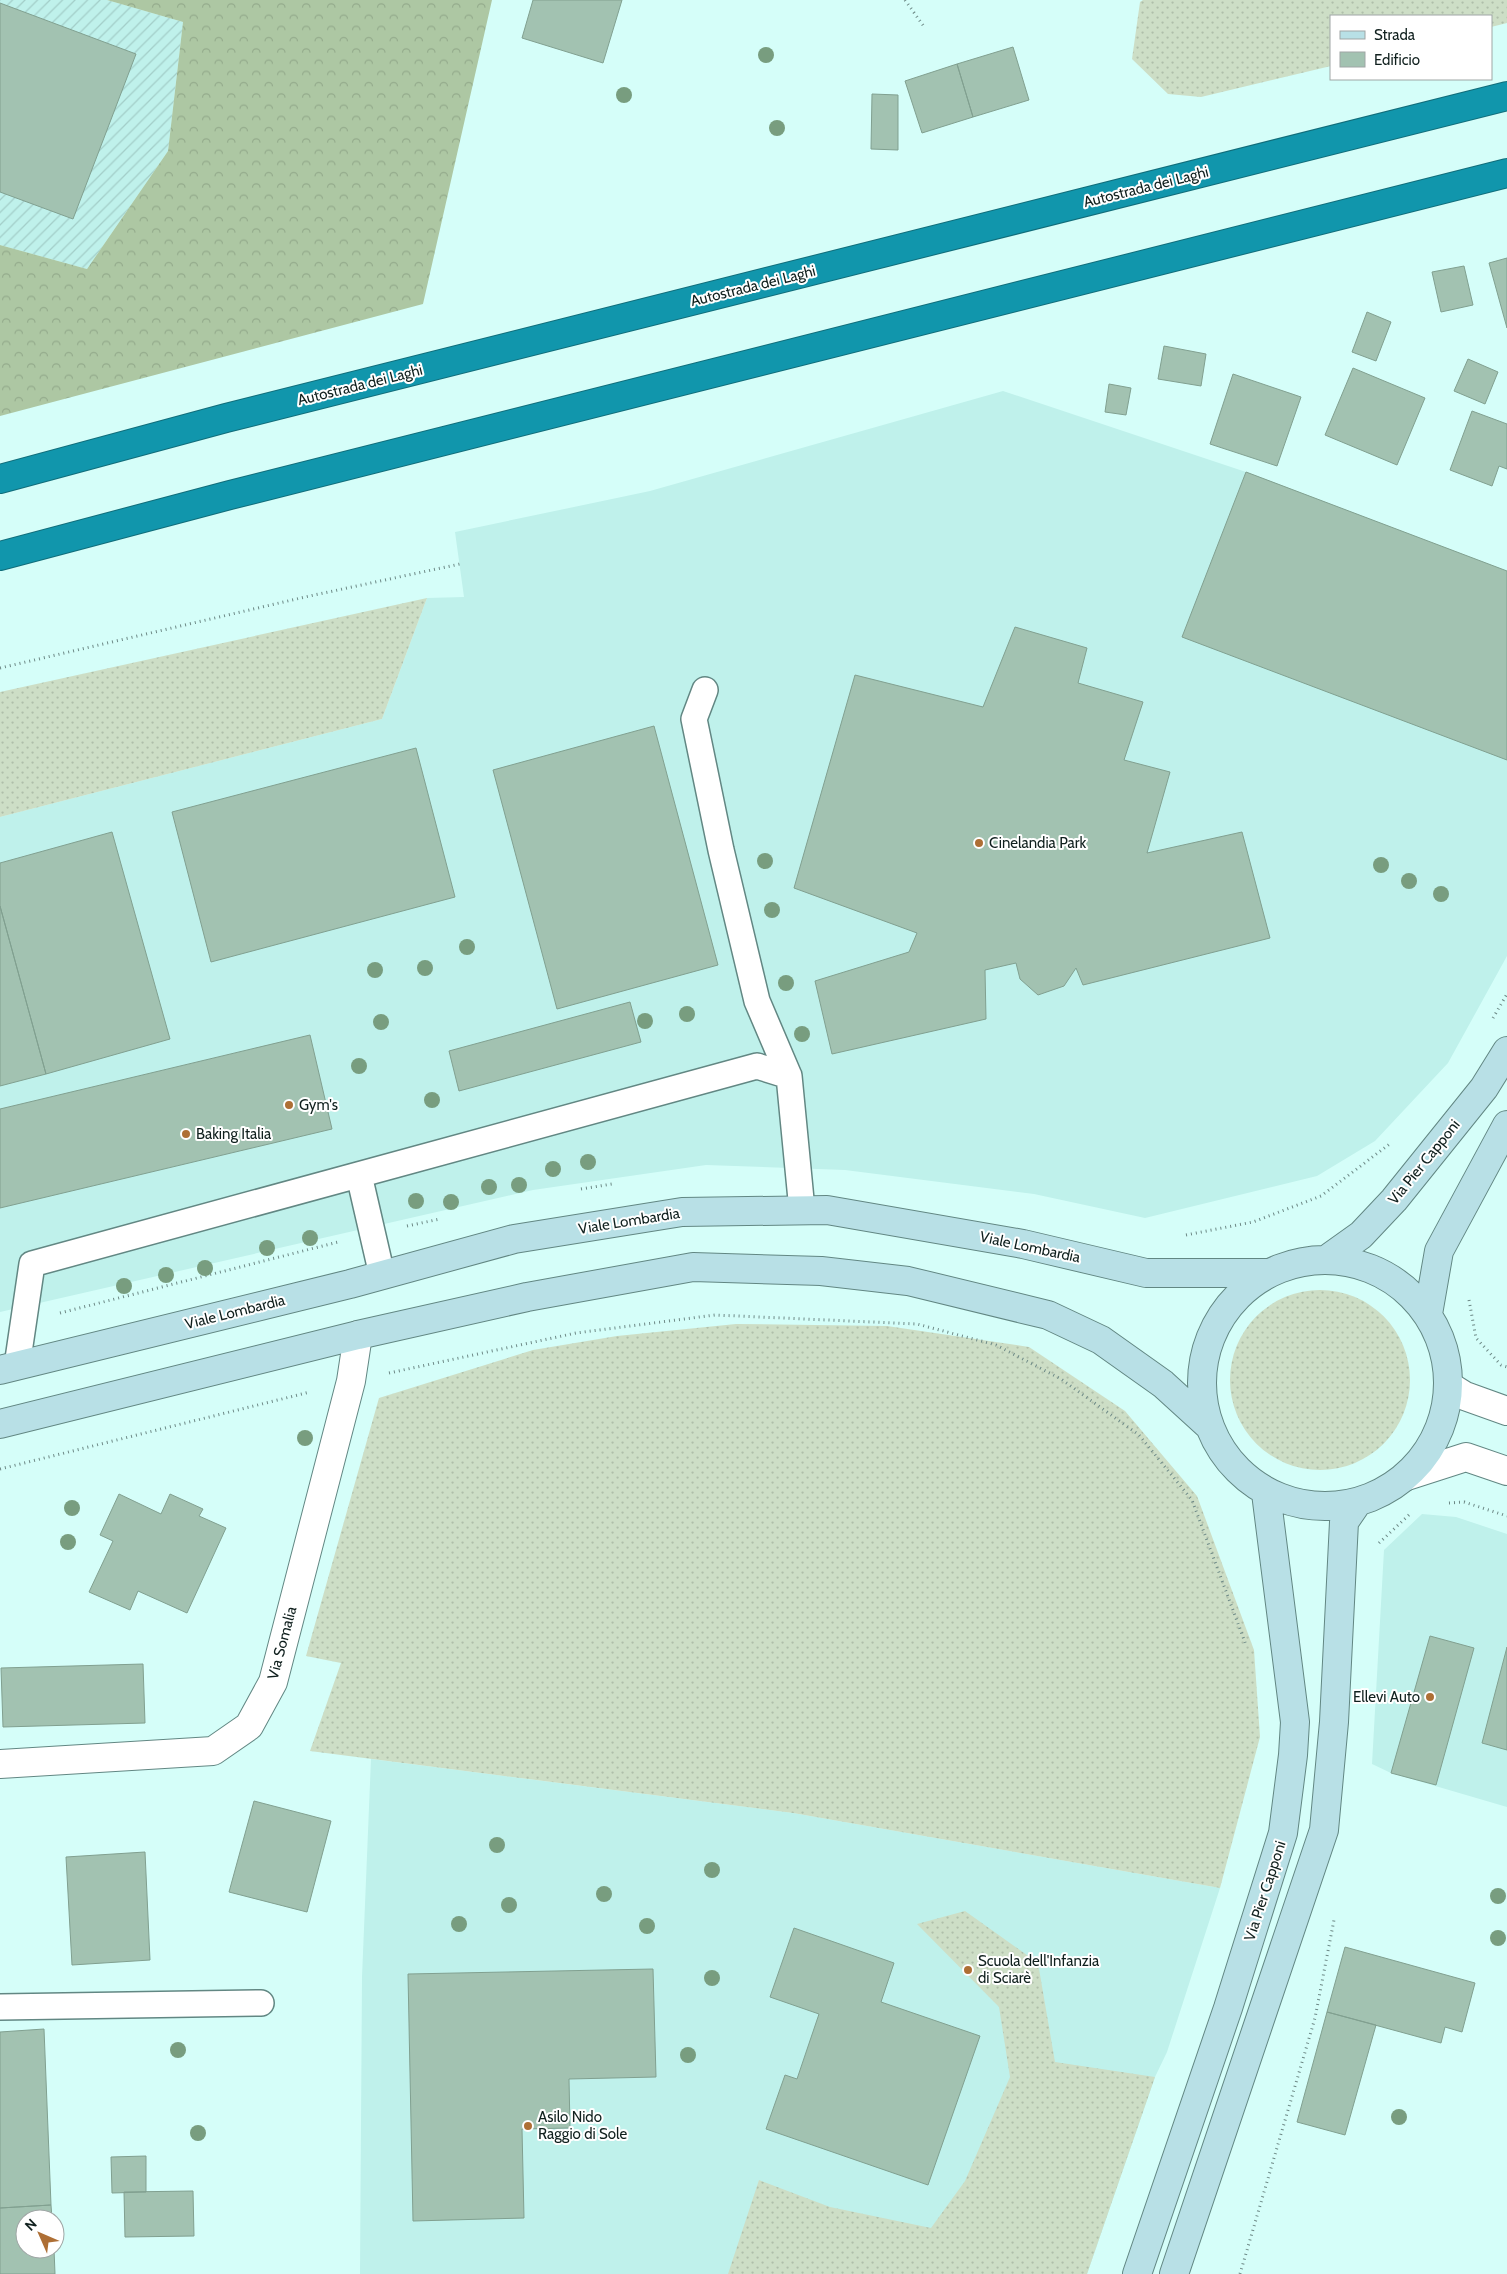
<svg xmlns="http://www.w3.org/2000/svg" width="1507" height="2274" viewBox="0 0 1507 2274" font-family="Cabin,sans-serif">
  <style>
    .built { fill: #bff1eb }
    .industrial { fill: url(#industrial-furrows) }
    .grass { fill: url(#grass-dots) }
    .forest { fill: url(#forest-crowns) }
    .building { fill: #a2c2b1; stroke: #81a090 }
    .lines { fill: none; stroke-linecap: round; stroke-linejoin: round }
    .lane-casing { stroke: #628783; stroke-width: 28 }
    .street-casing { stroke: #628783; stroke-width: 30 }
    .secondary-casing { stroke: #628783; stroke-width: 30 }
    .highway-casing { stroke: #116d7a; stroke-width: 30 }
    .path { stroke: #6d8986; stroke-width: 3; stroke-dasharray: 1 4; stroke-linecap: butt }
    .lane { stroke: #fff; stroke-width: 25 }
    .street { stroke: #fff; stroke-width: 28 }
    .secondary { stroke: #b8e0e6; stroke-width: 28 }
    .highway { stroke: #1196ac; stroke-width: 28 }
    .tree { fill: #789d7f }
    .poi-dot { fill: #ae6f35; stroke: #fff; stroke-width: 2 }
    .labels { text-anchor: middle; stroke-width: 4; stroke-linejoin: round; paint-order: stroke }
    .street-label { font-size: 15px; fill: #10201e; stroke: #fff }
    .poi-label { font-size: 15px; fill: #10201e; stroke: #fff; text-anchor: start }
  </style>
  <defs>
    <pattern id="industrial-furrows" width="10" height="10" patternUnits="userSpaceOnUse" patternTransform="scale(1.25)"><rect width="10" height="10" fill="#bff1eb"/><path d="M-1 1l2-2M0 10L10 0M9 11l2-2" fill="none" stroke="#a3cec9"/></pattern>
    <pattern id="grass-dots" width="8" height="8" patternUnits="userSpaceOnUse" patternTransform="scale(1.25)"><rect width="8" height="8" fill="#cddec6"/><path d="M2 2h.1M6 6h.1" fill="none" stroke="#afbeaa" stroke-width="1.8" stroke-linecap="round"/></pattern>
    <pattern id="forest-crowns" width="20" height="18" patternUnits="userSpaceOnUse" patternTransform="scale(1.25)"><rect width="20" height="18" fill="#adc7a3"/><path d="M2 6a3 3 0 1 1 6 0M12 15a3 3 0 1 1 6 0" fill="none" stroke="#94ab8c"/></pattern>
  </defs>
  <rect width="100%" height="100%" fill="#d5fef9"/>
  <path class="built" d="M1003,391L1246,472L1507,571V956L1448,1063L1375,1141L1317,1176L1145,1218L1034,1194L845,1170L706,1165L533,1190L0,1312V817L382,719L427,598L464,597L455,532L650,491Z
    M1422,1514L1456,1517L1507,1534V1807L1391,1773L1372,1764L1384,1550Z
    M371,1759L793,1813L1220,1888L1167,2052L1155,2077L1087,2274H360L362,1977Z"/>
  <path class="industrial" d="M0,0H107L183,22L168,151L87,269L0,245Z"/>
  <path class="grass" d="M1143,0H1507V23L1491,27V16H1331V66L1201,97L1168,94L1132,59L1140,2Z
    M427,598L382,719L0,817V692Z
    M1230 1380a90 90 0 1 1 180 0a90 90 0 1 1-180 0Z
    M736,1324L887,1326L1029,1347L1125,1411L1197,1496L1254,1650L1260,1737L1220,1888L793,1813L310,1751L341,1663L306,1656L379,1398L533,1350L617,1336Z
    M965,1911L1038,1963L1055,2062L1155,2077L1087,2274H728L759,2180L830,2207L931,2228L965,2181L1010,2077L999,2007L917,1924Z"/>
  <path class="forest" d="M107,0H492L423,304L0,416V245L87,269L168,151L183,22Z"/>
  <path class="building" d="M533,0H622L603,63L522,38Z
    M0,3L136,54L73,219L0,192Z
    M1013,47L1029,100L973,117L957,64Z
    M957,64L973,117L922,133L905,81Z
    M872,94L898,95V150L871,149Z
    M1507,258V328L1489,263Z
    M1464,266L1473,305L1441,312L1432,272Z
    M1367,312L1391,322L1376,361L1352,352Z
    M1164,346L1206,354L1201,386L1158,379Z
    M1468,359L1498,372L1485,404L1454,391Z
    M1353,368L1425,398L1397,465L1325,435Z
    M1233,374L1301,397L1277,466L1210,444Z
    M1109,384L1131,388L1126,415L1105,412Z
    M1472,411L1507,424V469L1499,466L1492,486L1450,470Z
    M1246,472L1507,571V760L1182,637Z
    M1015,627L1087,648L1078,683L1143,702L1124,760L1170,772L1147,853L1242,832L1270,938L1083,985L1076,968L1064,986L1038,995L1020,979L1016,963L985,970L986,1019L832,1054L815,981L909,952L917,933L794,888L855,675L983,707Z
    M654,726L718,965L557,1009L493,770Z
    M416,748L455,897L211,962L172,812Z
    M112,832L170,1039L46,1074L0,906V863Z
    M0,906L46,1074L0,1086Z
    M630,1002L641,1042L459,1091L449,1051Z
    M310,1035L332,1129L0,1208V1109Z
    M119,1494L161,1514L170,1494L203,1509L199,1516L226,1528L187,1613L138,1591L130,1610L89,1592L113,1541L100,1535Z
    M1430,1636L1474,1648L1436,1785L1391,1773Z
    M1507,1647V1750L1482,1743Z
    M143,1664L145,1723L3,1727L1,1668Z
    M254,1801L331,1821L307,1912L229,1892Z
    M145,1852L150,1960L72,1965L66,1857Z
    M794,1928L894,1963L881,2002L980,2036L928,2185L766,2129L785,2075L797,2079L819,2014L770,1997Z
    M1345,1947L1475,1983L1462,2032L1445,2027L1441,2043L1327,2012Z
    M653,1969L656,2077L569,2079L570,2128L522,2129L524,2218L413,2221L408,1974Z
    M1327,2012L1376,2025L1345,2135L1297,2122Z
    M44,2029L51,2205L0,2208V2032Z
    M146,2156V2192L112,2193L111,2157Z
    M193,2191L194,2236L125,2237L124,2192Z
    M51,2205L52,2219H25V2249H54L55,2274H0V2208Z"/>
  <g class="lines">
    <defs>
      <path id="lane" d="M705,690L694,719L721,850L757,1001L789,1076
        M359,1175L382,1275
        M17,1366L32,1264L757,1066L789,1076L802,1210
        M0,2007L261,2003"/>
      <path id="street" d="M1449,1386L1465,1396L1507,1411
        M1407,1476L1466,1457L1507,1471
        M0,1764L213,1751L249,1726L273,1682L351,1381L358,1335"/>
      <path id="secondary" d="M1202 1383a123 123 0 1 1 246 0a123 123 0 1 1-246 0Z
        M1326,1260L1361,1235L1394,1200L1484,1088L1507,1051
        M1428,1314L1439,1251L1507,1125
        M0,1370L350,1284L514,1239L682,1212L827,1210L1023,1244L1146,1273H1270
        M0,1424L358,1335L527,1297L693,1267L821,1271L908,1281L1048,1315L1101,1340L1163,1384L1208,1425
        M1137,2274L1228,2008L1283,1833L1293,1755L1295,1722L1266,1493
        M1174,2274L1324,1830L1334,1722L1344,1522L1357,1503"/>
      <path id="highway" d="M0,479L226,418L1507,96
        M0,556L230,495L1507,173"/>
    </defs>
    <use href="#lane" class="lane-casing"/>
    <use href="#street" class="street-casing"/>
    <use href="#secondary" class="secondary-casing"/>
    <use href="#highway" class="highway-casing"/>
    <path class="path" d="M905,0L925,28
      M0,668L305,597L460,564
      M1493,1018L1507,994
      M581,1189L612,1184
      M407,1226L440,1219
      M1186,1235L1253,1222L1321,1196L1391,1143
      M1469,1300L1476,1338L1501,1365L1507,1367
      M60,1313L338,1242
      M389,1373L576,1333L715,1315L917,1324L996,1345L1061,1379L1139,1435L1192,1500L1246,1645
      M0,1469L310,1392
      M1449,1503L1464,1502L1507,1516
      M1379,1543L1411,1513
      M1240,2274L1315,2018L1334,1920"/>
    <use href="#lane" class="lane"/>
    <use href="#street" class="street"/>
    <use href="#secondary" class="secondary"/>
    <use href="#highway" class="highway"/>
  </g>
  <g class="tree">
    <circle cx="766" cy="55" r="8"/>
    <circle cx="624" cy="95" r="8"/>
    <circle cx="777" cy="128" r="8"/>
    <circle cx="765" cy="861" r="8"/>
    <circle cx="1381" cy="865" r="8"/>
    <circle cx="1409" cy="881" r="8"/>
    <circle cx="1441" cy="894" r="8"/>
    <circle cx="772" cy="910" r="8"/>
    <circle cx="467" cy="947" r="8"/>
    <circle cx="425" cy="968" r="8"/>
    <circle cx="375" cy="970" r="8"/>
    <circle cx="786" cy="983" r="8"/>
    <circle cx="687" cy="1014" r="8"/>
    <circle cx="645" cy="1021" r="8"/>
    <circle cx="381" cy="1022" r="8"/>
    <circle cx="802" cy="1034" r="8"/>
    <circle cx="359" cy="1066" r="8"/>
    <circle cx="432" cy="1100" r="8"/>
    <circle cx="588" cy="1162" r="8"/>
    <circle cx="553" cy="1169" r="8"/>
    <circle cx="519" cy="1185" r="8"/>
    <circle cx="489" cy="1187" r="8"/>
    <circle cx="416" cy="1201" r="8"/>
    <circle cx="451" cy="1202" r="8"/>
    <circle cx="310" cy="1238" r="8"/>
    <circle cx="267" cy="1248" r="8"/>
    <circle cx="205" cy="1268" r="8"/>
    <circle cx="166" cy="1275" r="8"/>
    <circle cx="124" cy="1286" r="8"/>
    <circle cx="305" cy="1438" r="8"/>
    <circle cx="72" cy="1508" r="8"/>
    <circle cx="68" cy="1542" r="8"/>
    <circle cx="497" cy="1845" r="8"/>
    <circle cx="712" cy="1870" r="8"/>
    <circle cx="604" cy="1894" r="8"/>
    <circle cx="1498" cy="1896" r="8"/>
    <circle cx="509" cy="1905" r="8"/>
    <circle cx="459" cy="1924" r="8"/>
    <circle cx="647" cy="1926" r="8"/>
    <circle cx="1498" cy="1938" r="8"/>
    <circle cx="712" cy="1978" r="8"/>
    <circle cx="178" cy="2050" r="8"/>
    <circle cx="688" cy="2055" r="8"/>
    <circle cx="1399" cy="2117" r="8"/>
    <circle cx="198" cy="2133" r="8"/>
  </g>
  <g class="poi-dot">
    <circle cx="979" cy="843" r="5"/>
    <circle cx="289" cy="1105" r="5"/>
    <circle cx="186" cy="1134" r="5"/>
    <circle cx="1430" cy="1697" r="5"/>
    <circle cx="968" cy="1970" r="5"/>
    <circle cx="528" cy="2126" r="5"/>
  </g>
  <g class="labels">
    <g class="street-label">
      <text transform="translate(1146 187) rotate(-14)" y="5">Autostrada dei Laghi</text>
      <text transform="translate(753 286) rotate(-14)" y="5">Autostrada dei Laghi</text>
      <text transform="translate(360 385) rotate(-14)" y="5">Autostrada dei Laghi</text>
      <text transform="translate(1424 1162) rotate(-51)" y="5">Via Pier Capponi</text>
      <text transform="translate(629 1221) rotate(-9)" y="5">Viale Lombardia</text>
      <text transform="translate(1030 1247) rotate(12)" y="5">Viale Lombardia</text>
      <text transform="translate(235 1312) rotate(-14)" y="5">Viale Lombardia</text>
      <text transform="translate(282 1643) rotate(-75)" y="5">Via Somalia</text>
      <text transform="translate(1265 1891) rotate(-72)" y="5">Via Pier Capponi</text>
    </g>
    <g class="poi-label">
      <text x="989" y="848">Cinelandia Park</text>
      <text x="299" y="1110">Gym's</text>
      <text x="196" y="1139">Baking Italia</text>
      <text x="1420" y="1702" text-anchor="end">Ellevi Auto</text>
      <text x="978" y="1966">Scuola dell'Infanzia<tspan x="978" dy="17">di Sciarè</tspan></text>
      <text x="538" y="2122">Asilo Nido<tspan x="538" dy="17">Raggio di Sole</tspan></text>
    </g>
  </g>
  <rect x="1330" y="15" width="162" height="65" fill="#ffffff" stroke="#9fa6a5"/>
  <rect x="1340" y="31" width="25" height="8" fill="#b8e0e6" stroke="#9fa6a5"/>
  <text x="1374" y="40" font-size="15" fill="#10201e">Strada</text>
  <rect x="1340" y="52" width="25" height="15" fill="#a2c2b1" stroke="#9fa6a5"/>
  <text x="1374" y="65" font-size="15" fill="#10201e">Edificio</text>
  <g transform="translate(40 2234) rotate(315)"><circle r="24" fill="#ffffff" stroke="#9fa6a5"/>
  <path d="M0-4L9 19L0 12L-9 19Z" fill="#ae6f35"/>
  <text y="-8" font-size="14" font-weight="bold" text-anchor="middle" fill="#10201e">N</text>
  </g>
</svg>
